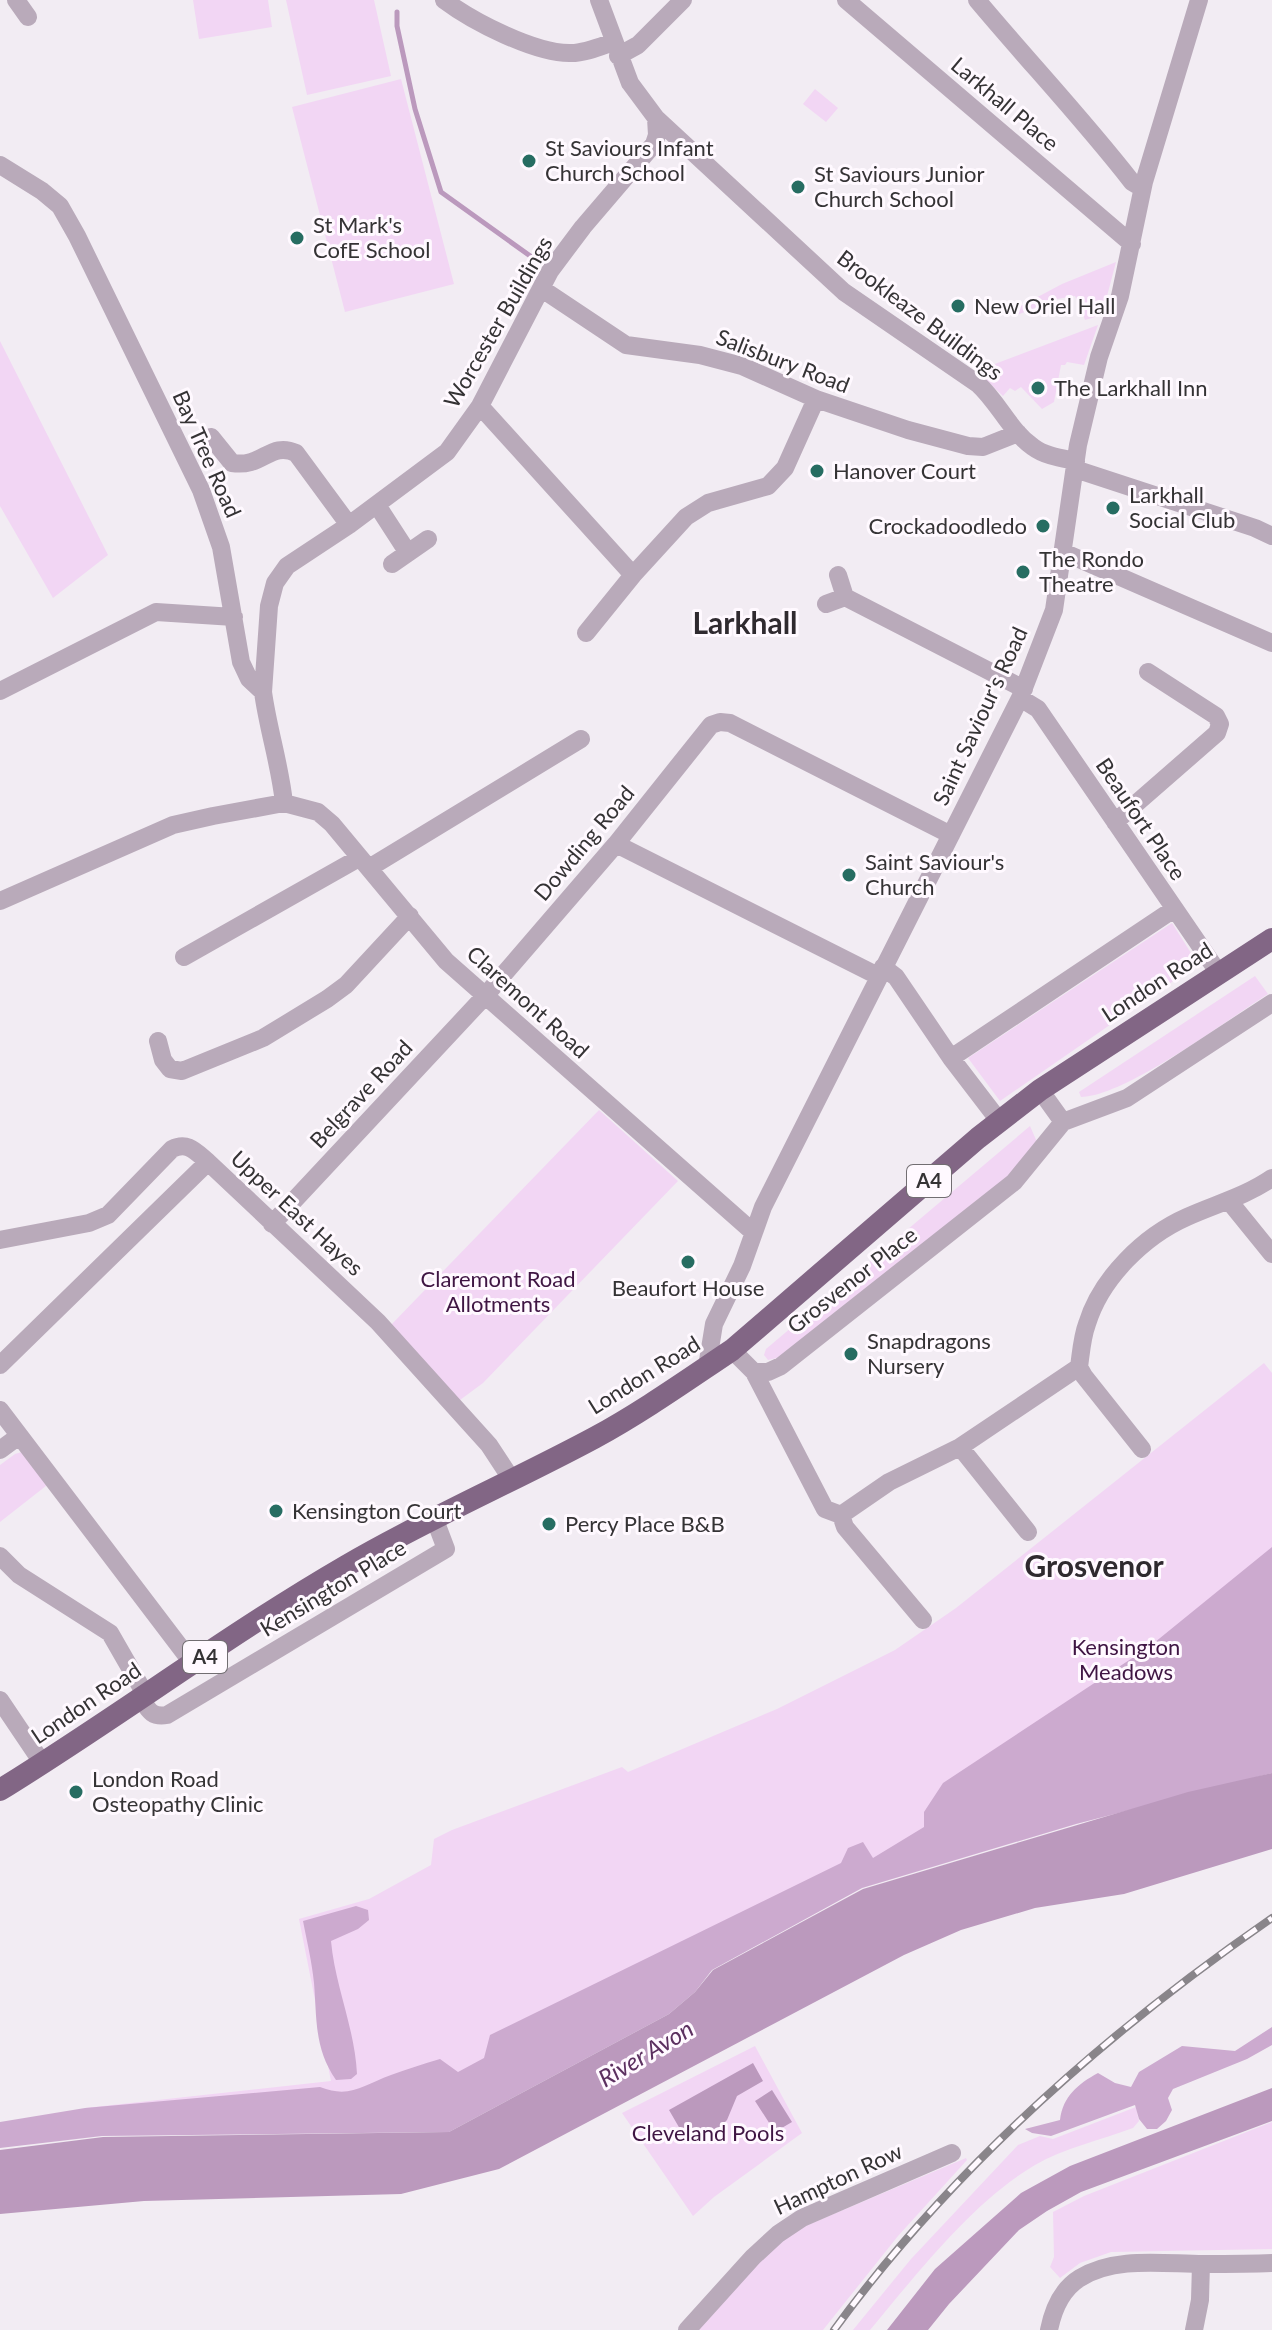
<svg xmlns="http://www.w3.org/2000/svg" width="1272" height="2330" viewBox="0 0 1272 2330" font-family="Lato,sans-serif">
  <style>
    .green { fill: #f2d6f4 }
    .forest { fill: #ccaacf }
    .water { fill: #bb99bd }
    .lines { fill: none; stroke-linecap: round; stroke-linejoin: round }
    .stream { stroke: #bb99bd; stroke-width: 5 }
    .minor { stroke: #b9aaba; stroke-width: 18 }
    .trunk { stroke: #826685; stroke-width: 22 }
    .rail-casing { stroke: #89858a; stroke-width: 8 }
    .rail { stroke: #fff9ff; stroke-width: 5; stroke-dasharray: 15; stroke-linecap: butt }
    .poi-dot { fill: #276d62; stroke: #fff9ff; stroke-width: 3 }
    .labels { text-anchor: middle; stroke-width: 6; stroke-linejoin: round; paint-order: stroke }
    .shield { fill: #fff9ff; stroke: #726e72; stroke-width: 2 }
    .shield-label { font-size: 20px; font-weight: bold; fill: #353335 }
    .street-label { font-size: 22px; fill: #353335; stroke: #fff9ff }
    .poi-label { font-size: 22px; fill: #353335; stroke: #fff9ff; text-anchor: start }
    .park-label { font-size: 22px; fill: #3f1543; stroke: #fff9ff }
    .water-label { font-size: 24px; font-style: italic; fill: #5c3060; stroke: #fff9ff }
    .district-label { font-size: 30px; font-weight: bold; fill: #2f2a2f; stroke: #fff9ff }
  </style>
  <rect width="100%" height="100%" fill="#f2ecf3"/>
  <path class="green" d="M193,0H268L272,27L199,39Z
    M286,0H374L391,76L307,95Z
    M401,79L454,284L345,312L292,107Z
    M815,89L838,108L826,122L803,104Z
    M1116,262L1102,315L1085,320L1075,296L1057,299L1017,315L1013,310L1062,284Z
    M1098,325L1084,365L1067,362L1065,365H1061L1054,402L1042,409L1021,387L1015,391L1010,388L1003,396L976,371Z
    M0,341L108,555L53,598L0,506Z
    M1172,923L1198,964L1000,1101L968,1058Z
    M1255,976L1268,994C1227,1020 1126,1096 1081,1097L1079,1092Z
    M599,1110L678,1181L483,1383L460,1400L390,1326Z
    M1030,1126L1037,1142L1027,1161L781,1357L768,1360L764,1355L766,1349Z
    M1264,1363L1272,1373V1773L1076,1824L862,1888L711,1970L449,2132L85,2108L331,2081L299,1919L369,1899L431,1865L434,1839L452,1830L622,1767L628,1772L777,1709L895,1650L956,1608Z
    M22,1452L51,1482L0,1522V1465L15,1454Z
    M755,2046L802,2133L714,2197L693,2216L622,2113Z
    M1136,2107L1139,2121L1133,2128C1101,2140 1064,2148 1035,2165C972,2202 916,2275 870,2330H853L911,2259L1018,2145L1040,2136L1053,2139Z
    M1272,2122V2249L1111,2252L1080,2263L1060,2278L1050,2267L1054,2257L1053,2212L1084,2196Z
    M966,2158L967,2160L898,2236L823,2330H696L746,2273L791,2232Z"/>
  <path class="forest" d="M1272,1547V1773L1076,1824L862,1888L712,1970L695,1992L669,2014L449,2132L102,2136L0,2148V2122L85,2108L320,2087C350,2099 363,2085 391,2075C407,2069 423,2064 440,2059L458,2072L484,2058L490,2035L841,1863L848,1848L863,1842L873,1858L924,1827V1812L943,1783L1149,1647Z
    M356,1906L368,1910L369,1920L358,1929L331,1941C335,1986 355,2029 357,2074L351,2079L336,2080C314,2048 317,2019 314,1983C312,1962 307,1942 303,1921Z
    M1272,2027V2045L1247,2059L1173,2089L1168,2098L1172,2110L1166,2121L1157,2129H1147L1139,2119L1135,2105L1051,2136L1032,2133L1025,2129L1060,2120C1063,2096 1078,2084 1098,2073L1115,2083L1131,2087L1139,2072L1182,2046L1235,2051Z"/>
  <path class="water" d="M1272,1773V1849L1124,1894L1035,1908L961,1930L904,1955L499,2169L401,2194L144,2201L0,2214V2150L103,2137L449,2132L669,2014L695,1992L713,1970L863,1889L1188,1792Z
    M753,2063L763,2081L737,2096L727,2120L717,2130L692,2134L680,2129L669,2110Z
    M1272,2088V2121L1081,2192L1047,2211L1019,2230L949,2304L928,2330H887L935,2269L1021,2193L1070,2166Z
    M772,2090L792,2122L775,2132L755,2101Z"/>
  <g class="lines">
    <path class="stream" d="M397,12V26L415,109L441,192L540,263"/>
    <path class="minor" d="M16,0L28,17
      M444,0C472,21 535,54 571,53C585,53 599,47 613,42
      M599,0L630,83L656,118L844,292L978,384C999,403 1010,431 1033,447C1045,456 1061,458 1076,461
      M846,0L1132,244
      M977,0C1028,61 1083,119 1132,182L1137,185L1144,182
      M618,56L638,45L683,0
      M0,165L42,191L60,206L77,236L201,490L221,547L241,662L249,679L263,692C268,729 280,765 284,803
      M542,289L626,345L700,355L742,366L816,399L908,430L968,446L983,447L1018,433
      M480,406L633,575
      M211,437L232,463C263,468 270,441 296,453L349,525
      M1075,469L1255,528L1272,536
      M377,505L408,553
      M1063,552L1272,643
      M392,564L428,539
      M845,597L1024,689
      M826,604L845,597L838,575
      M586,633L633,575L686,517L708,503L768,486L785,468L816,399
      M0,691L156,612L234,617
      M263,692L269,606L275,583L287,566L349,525L447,452L480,406L550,271L583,227L654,144L657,135L656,118
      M1020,698L1038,709L1218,972
      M1115,822L1217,733L1220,724L1216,716L1148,672
      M616,844L878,976
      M369,868L581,739
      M0,901L173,825L213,816L284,803L318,812L332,824L446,961L753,1232
      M184,957L359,858
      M883,967L896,977L951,1058L1000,1122
      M158,1041L163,1060L170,1069L182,1071L263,1038L327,999L346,985L410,916
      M951,1058L1174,909
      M1040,1090L1063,1122L1127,1098L1272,1003
      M1229,1201L1272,1254
      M272,1224L485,996L616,844L711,725L720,722L730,723L951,835
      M0,1240L89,1223L108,1215L172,1149C188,1141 196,1152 208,1162
      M732,1350L754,1372H768L781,1366L1014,1182L1063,1122
      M0,1365L208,1162L378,1322L489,1445L512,1480
      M707,1367L714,1324L742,1266L763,1207L1020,698L1054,610L1078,445L1099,357L1120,296L1144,182L1199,0
      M1079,1367L1084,1376L1142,1449
      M754,1372L825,1509L841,1515
      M0,1410L193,1664
      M960,1447L1028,1532
      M0,1450L19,1436
      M841,1515L889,1482L960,1447L1079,1367C1081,1353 1082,1337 1087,1324C1101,1278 1144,1236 1187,1217C1216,1204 1246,1196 1272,1178
      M841,1515L845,1527L923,1620
      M0,1556L19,1575L110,1633L145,1694
      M140,1697C148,1709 151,1718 167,1715L446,1549L435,1520
      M0,1700L43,1764
      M687,2330L753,2257L778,2234L802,2218L952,2153
      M1049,2330C1053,2310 1062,2289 1080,2278C1115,2256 1164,2264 1203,2264C1226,2264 1249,2264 1272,2263
      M1194,2330L1200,2300L1201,2264"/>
    <path class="trunk" d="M0,1790C117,1718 227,1635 346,1566C426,1519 512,1482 594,1438C642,1412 687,1380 732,1350L978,1138L1040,1090L1272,939"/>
    <defs>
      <path id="rail" d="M834,2330C953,2167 1107,2032 1272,1918"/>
    </defs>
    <use href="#rail" class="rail-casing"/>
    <use href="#rail" class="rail"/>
  </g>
  <g class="poi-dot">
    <circle cx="529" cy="161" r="8"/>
    <circle cx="798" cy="187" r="8"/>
    <circle cx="297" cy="238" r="8"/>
    <circle cx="958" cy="306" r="8"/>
    <circle cx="1038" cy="388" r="8"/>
    <circle cx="817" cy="471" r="8"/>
    <circle cx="1113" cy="508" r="8"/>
    <circle cx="1043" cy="526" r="8"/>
    <circle cx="1023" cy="572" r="8"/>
    <circle cx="849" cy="875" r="8"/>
    <circle cx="688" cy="1262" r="8"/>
    <circle cx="851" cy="1354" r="8"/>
    <circle cx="276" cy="1511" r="8"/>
    <circle cx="549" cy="1524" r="8"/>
    <circle cx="76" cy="1792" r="8"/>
  </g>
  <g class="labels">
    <g class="shield">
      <rect x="907" y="1165" width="44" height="32" rx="6"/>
      <rect x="183" y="1641" width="44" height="32" rx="6"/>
    </g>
    <g class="shield-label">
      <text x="929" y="1188">A4</text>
      <text x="205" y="1664">A4</text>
    </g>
    <g class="street-label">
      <text transform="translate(1005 104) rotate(40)" y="8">Larkhall Place</text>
      <text transform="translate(920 315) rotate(37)" y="8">Brookleaze Buildings</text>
      <text transform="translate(498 322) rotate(-60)" y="8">Worcester Buildings</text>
      <text transform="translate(783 361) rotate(21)" y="8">Salisbury Road</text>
      <text transform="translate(207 454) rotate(66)" y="8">Bay Tree Road</text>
      <text transform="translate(980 716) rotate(-65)" y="8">Saint Saviour's Road</text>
      <text transform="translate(1141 819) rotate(56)" y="8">Beaufort Place</text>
      <text transform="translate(584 843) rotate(-50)" y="8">Dowding Road</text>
      <text transform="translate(1157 982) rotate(-33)" y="8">London Road</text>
      <text transform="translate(528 1002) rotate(42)" y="8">Claremont Road</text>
      <text transform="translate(361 1094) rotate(-47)" y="8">Belgrave Road</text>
      <text transform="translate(297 1213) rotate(43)" y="8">Upper East Hayes</text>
      <text transform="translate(852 1280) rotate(-38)" y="8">Grosvenor Place</text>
      <text transform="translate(644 1375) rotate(-32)" y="8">London Road</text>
      <text transform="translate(333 1588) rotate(-31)" y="8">Kensington Place</text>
      <text transform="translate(86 1703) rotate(-34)" y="8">London Road</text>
      <text transform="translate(838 2179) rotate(-25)" y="8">Hampton Row</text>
    </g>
    <g class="poi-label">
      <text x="545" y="156">St Saviours Infant<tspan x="545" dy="25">Church School</tspan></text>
      <text x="814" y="182">St Saviours Junior<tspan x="814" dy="25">Church School</tspan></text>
      <text x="313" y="233">St Mark's<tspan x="313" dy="25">CofE School</tspan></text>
      <text x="974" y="314">New Oriel Hall</text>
      <text x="1054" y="396">The Larkhall Inn</text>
      <text x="833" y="479">Hanover Court</text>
      <text x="1129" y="503">Larkhall<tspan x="1129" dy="25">Social Club</tspan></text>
      <text x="1027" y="534" text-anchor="end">Crockadoodledo</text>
      <text x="1039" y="567">The Rondo<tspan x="1039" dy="25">Theatre</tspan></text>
      <text x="865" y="870">Saint Saviour's<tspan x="865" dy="25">Church</tspan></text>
      <text x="688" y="1296" text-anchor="middle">Beaufort House</text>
      <text x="867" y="1349">Snapdragons<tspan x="867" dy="25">Nursery</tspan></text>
      <text x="292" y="1519">Kensington Court</text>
      <text x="565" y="1532">Percy Place B&amp;B</text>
      <text x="92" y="1787">London Road<tspan x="92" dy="25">Osteopathy Clinic</tspan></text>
    </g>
    <g class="park-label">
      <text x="498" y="1287">Claremont Road<tspan x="498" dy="25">Allotments</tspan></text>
      <text x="1126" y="1655">Kensington<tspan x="1126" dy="25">Meadows</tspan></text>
      <text x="708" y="2141">Cleveland Pools</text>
    </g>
    <g class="water-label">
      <text transform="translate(646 2054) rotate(-31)" y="8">River Avon</text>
    </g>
    <g class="district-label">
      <text x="745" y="634">Larkhall</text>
      <text x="1094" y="1577">Grosvenor</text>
    </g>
  </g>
</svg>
